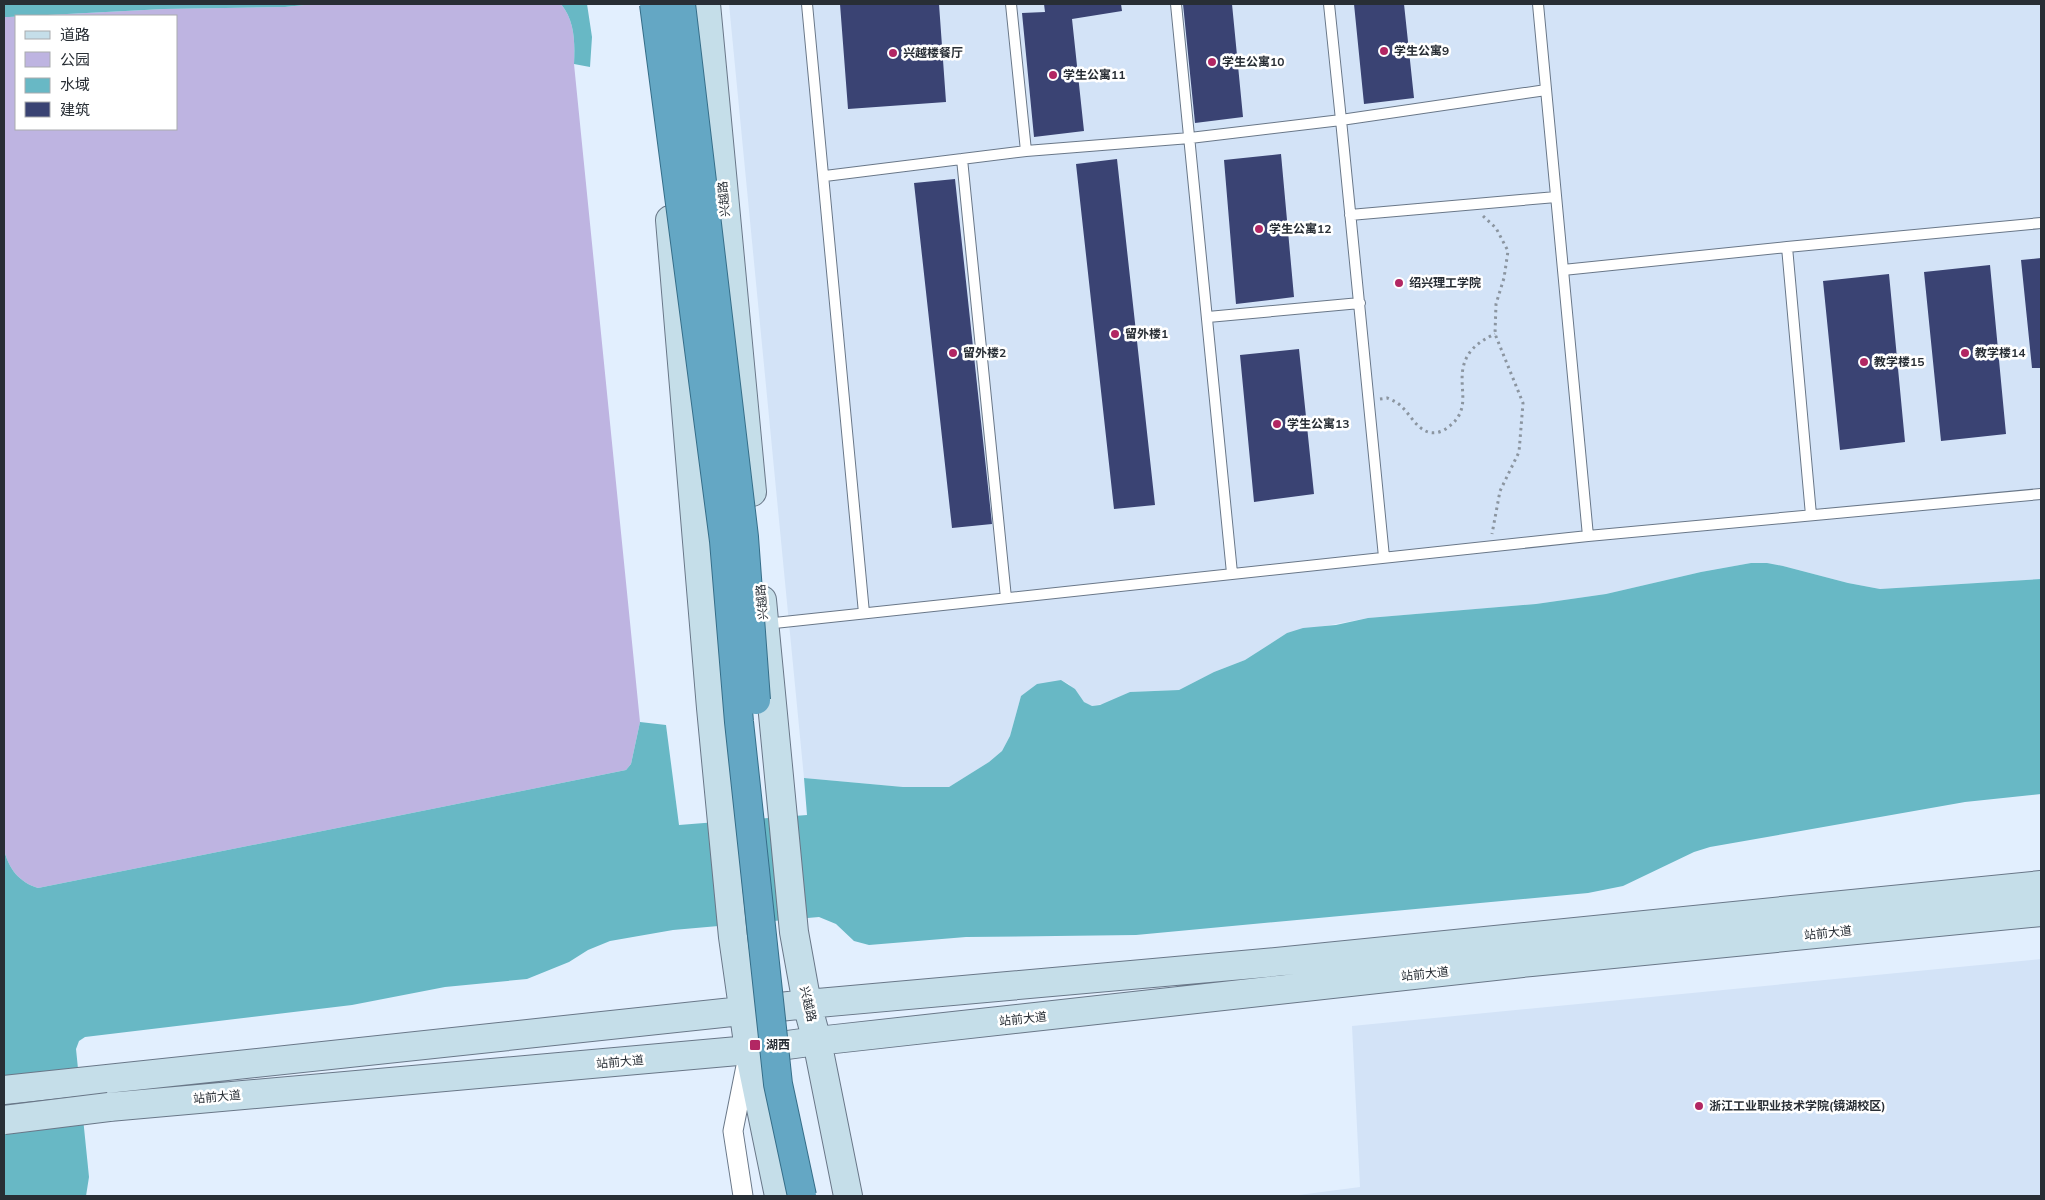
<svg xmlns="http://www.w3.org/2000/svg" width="2045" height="1200" viewBox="0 0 2045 1200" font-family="Mulish,'Noto Sans SC',sans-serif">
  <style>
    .built { fill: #d3e3f7 }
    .green { fill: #beb4e1 }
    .water { fill: #68b8c5 }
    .building { fill: #3a4373 }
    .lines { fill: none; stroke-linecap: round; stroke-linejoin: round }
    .service-casing { stroke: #697788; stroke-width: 12 }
    .minor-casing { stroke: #697788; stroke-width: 21 }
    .secondary-casing { stroke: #697788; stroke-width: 30 }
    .path { stroke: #8b95a0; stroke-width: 3; stroke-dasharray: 2.5 4; stroke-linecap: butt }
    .service { stroke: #fff; stroke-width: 10 }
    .minor { stroke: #fff; stroke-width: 19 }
    .secondary { stroke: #c5dee9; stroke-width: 28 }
    .secondary-bridge-casing { stroke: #697788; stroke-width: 30; stroke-linecap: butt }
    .trunk-bridge-casing { stroke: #366e89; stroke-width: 30; stroke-linecap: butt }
    .secondary-bridge { stroke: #c5dee9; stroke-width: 28 }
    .trunk-bridge { stroke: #64a7c4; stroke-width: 28 }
    .poi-dot { fill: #b22763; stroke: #fff; stroke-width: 2 }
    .labels { text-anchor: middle; stroke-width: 5; stroke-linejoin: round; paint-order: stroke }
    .poi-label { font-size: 12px; font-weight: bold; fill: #282e35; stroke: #fff; text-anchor: start }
    .street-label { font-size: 12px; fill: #282e35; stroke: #fff }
  </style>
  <rect width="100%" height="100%" fill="#e2effe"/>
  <path class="built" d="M729,4H2041V579L1880,589L1848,583L1783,566L1751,563L1701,572L1606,594L1536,604L1368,618L1287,633L1245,660L1214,672L1179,690L1130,692L1108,703L1091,706L1084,702L1069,684L1061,680L1021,696L1010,736L1002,751L989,762L949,787H903L804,778Z
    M2041,959V1196H1291L1360,1187L1352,1026Z"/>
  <path class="green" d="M314,4H561C575,21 575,43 574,64L640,722L631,764L626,770L38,888C19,882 9,869 4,850V17H16V129H176V16H28L164,9L285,7Z"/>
  <path class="water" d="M4,4H314L285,7L164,9L9,17H4Z
    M561,4H587L592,37L590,67L574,64C575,43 575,21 561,4Z
    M1751,563H1767L1783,566L1848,583L1880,589L2041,579V794L1965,802L1710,847L1694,852L1623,886L1588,893L1136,935L966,937L869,945L854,941L836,924L819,917L673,930L610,941L588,950L569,962L527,979L445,987L352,1005L85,1037L79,1041L76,1049L89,1177L86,1196H4V772V850C9,869 19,882 38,888L626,770L631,764L640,722L666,725L679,825L807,815L804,778L903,787H949L989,762L1002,751L1010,736L1021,696L1037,684L1061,680L1075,689L1084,702L1092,706L1100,705L1130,692L1179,690L1214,672L1245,660L1287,633L1303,628L1336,625L1368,618L1536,604L1606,594L1701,572Z"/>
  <path class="building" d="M840,4H939L946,102L848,109Z
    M1044,4H1121L1122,11L1072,19L1084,131L1034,137L1022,13L1045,12Z
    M1183,4H1232L1243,117L1195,123Z
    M1354,4H1404L1414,98L1364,104Z
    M1281,154L1294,297L1236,304L1224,160Z
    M1117,159L1155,505L1114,509L1076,164Z
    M955,179L992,524L952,528L914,183Z
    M2041,258V368H2032L2021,260Z
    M1990,265L2006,434L1941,441L1924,272Z
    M1889,274L1905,442L1840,450L1823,281Z
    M1299,349L1314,494L1254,502L1240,355Z"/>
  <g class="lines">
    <defs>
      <path id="service" d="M807,4L864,613
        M1011,4L1026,151L1190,138L1341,120L1384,557
        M1176,4L1232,573
        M1329,4L1341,120L1546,90
        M1538,4L1588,536
        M962,159L1006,598
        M825,176L1026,151
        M1350,215L1556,197
        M1787,247L2041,223
        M1563,270L1787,247L1811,515
        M1208,317L1360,303
        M765,624L1588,536L2041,494"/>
      <path id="minor" d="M743,1196L733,1131L747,1061"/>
      <path id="secondary" d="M706,4L752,492
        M670,220L711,708L733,937L749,1050L779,1196
        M762,600L794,932L807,1004L817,1041L848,1196
        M4,1090L807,1004L1265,963L2041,885
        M109,1107L749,1050L817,1041L1531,962L2041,912"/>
    </defs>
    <use href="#service" class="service-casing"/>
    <use href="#minor" class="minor-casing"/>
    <use href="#secondary" class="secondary-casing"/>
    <path class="path" d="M1483,216L1496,228L1508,251L1504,278L1496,304L1495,334L1523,403L1519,452L1500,491L1492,534
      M1380,399L1387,398C1392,400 1397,402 1401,406C1410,414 1416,428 1428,432C1434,434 1442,432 1447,428C1477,407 1452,382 1468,355C1474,345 1486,338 1495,334"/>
    <use href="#service" class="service"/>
    <use href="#minor" class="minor"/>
    <use href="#secondary" class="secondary"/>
    <defs>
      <path id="secondary-bridge" d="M4,1120L109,1107"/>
      <path id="trunk-bridge" d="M654,4L724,541L739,722L778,1084L802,1196
        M681,4L744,537L756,700"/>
    </defs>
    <use href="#secondary-bridge" class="secondary-bridge-casing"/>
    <use href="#trunk-bridge" class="trunk-bridge-casing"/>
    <use href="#secondary-bridge" class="secondary-bridge"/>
    <use href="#trunk-bridge" class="trunk-bridge"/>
  </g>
  <g class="poi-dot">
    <circle cx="1384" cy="51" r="5"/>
    <circle cx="893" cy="53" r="5"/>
    <circle cx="1212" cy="62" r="5"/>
    <circle cx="1053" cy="75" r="5"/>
    <circle cx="1259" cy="229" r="5"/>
    <circle cx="1399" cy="283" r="5"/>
    <circle cx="1115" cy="334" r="5"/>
    <circle cx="953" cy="353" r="5"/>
    <circle cx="1965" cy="353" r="5"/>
    <circle cx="1864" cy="362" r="5"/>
    <circle cx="1277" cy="424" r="5"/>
    <rect x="749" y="1039" width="12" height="12" rx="2.5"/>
    <circle cx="1699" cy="1106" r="5"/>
  </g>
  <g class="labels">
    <g class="poi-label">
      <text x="1394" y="55">学生公寓9</text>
      <text x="903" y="57">兴越楼餐厅</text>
      <text x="1222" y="66">学生公寓10</text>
      <text x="1063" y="79">学生公寓11</text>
      <text x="1269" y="233">学生公寓12</text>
      <text x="1409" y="287">绍兴理工学院</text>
      <text x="1125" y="338">留外楼1</text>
      <text x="963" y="357">留外楼2</text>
      <text x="1975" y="357">教学楼14</text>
      <text x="1874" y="366">教学楼15</text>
      <text x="1287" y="428">学生公寓13</text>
      <text x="766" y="1049">湖西</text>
      <text x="1709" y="1110">浙江工业职业技术学院(镜湖校区)</text>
    </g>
    <g class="street-label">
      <text transform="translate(724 199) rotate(-95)" y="4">兴越路</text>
      <text transform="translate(762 602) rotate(-95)" y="4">兴越路</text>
      <text transform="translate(1828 933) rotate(-6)" y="4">站前大道</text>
      <text transform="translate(1425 974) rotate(-6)" y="4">站前大道</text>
      <text transform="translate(808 1004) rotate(77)" y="4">兴越路</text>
      <text transform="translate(1023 1019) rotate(-6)" y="4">站前大道</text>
      <text transform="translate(620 1062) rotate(-5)" y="4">站前大道</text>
      <text transform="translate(217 1097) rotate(-5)" y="4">站前大道</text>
    </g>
  </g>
  <rect width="2045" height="1200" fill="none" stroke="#282e35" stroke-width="10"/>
  <rect x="15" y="15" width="162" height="115" fill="#ffffff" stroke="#a9abae"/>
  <rect x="25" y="31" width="25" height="8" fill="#c5dee9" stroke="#a9abae"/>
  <text x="60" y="40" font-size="15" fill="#282e35">道路</text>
  <rect x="25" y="52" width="25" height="15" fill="#beb4e1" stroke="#a9abae"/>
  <text x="60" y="65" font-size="15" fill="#282e35">公园</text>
  <rect x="25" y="78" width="25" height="15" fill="#68b8c5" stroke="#a9abae"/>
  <text x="60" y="90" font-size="15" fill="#282e35">水域</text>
  <rect x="25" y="102" width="25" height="15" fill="#3a4373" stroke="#a9abae"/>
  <text x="60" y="115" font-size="15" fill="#282e35">建筑</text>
</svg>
